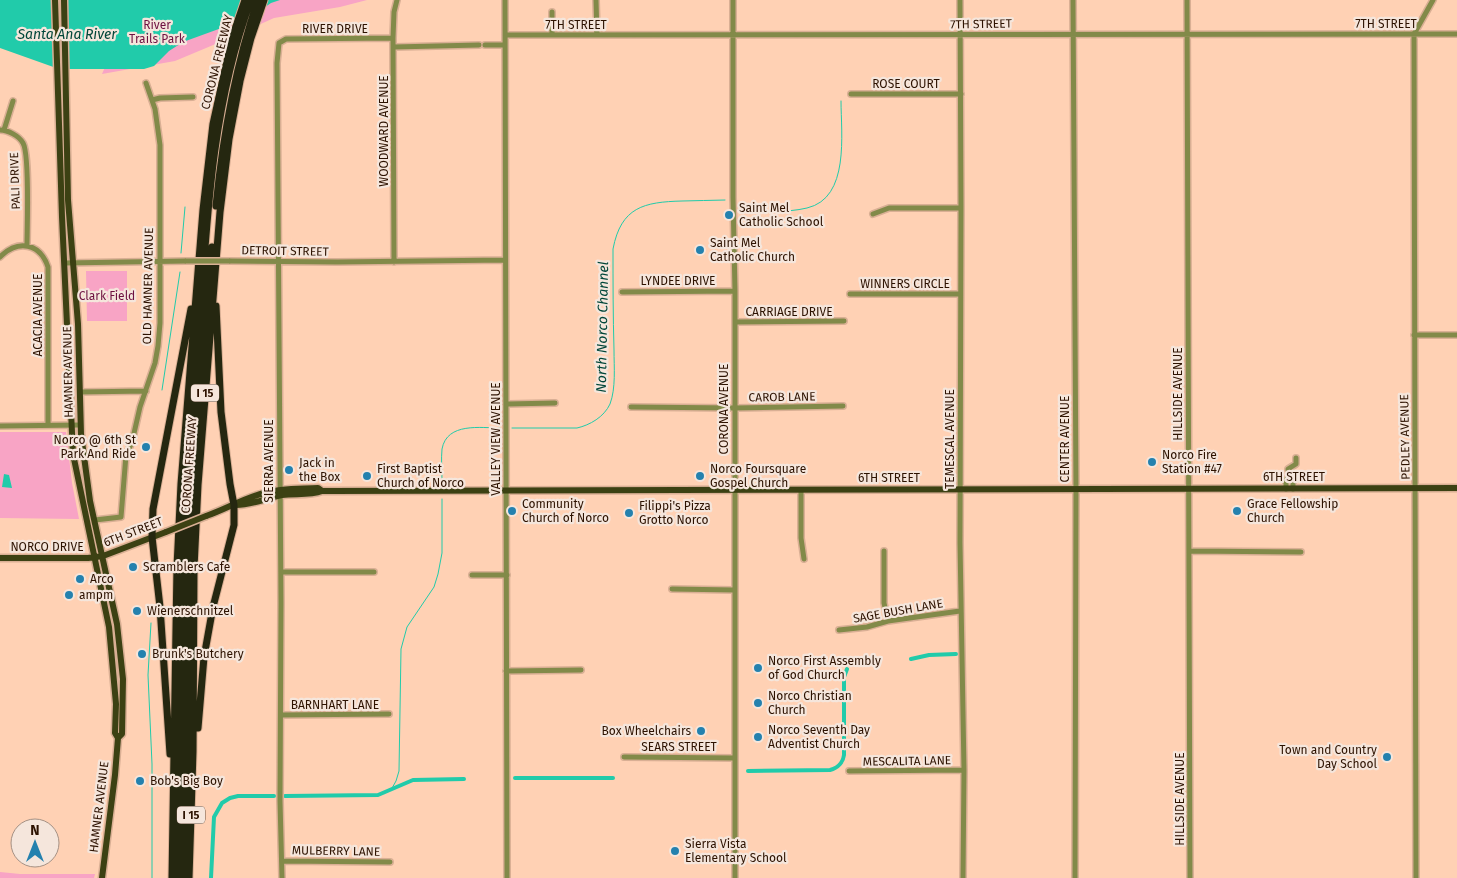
<svg xmlns="http://www.w3.org/2000/svg" width="1457" height="878" viewBox="0 0 1457 878" font-family="'Fira Sans',sans-serif">
  <style>
    .green { fill: #f8a4c5 }
    .water { fill: #21cbaa }
    .lines { fill: none; stroke-linecap: round; stroke-linejoin: round }
    .stream { stroke: #21cbaa; stroke-width: 1 }
    .canal { stroke: #21cbaa; stroke-width: 4 }
    .minor-casing { stroke: #d9af94; stroke-width: 8 }
    .major-casing { stroke: #d9af94; stroke-width: 9 }
    .highway-casing { stroke: #d9af94; stroke-width: 9 }
    .minor { stroke: #828a49; stroke-width: 5 }
    .major { stroke: #3c4113; stroke-width: 6 }
    .highway { stroke: #252710; stroke-width: 7 }
    .minor-bridge-casing { stroke: #d9af94; stroke-width: 8; stroke-linecap: butt }
    .major-bridge-casing { stroke: #d9af94; stroke-width: 9; stroke-linecap: butt }
    .minor-bridge { stroke: #828a49; stroke-width: 5 }
    .major-bridge { stroke: #3c4113; stroke-width: 6 }
    .poi-dot { fill: #2481ae; stroke: #f5e6dc; stroke-width: 2 }
    .labels { text-anchor: middle; stroke-width: 4.5; stroke-linejoin: round; paint-order: stroke }
    .shield { fill: #f5e6dc; stroke: #695242; stroke-width: 1 }
    .shield-label { font-size: 11px; font-weight: bold; fill: #2d1200 }
    .street-label { font-size: 12px; fill: #2d1200; stroke: #f5e6dc }
    .park-label { font-size: 12px; fill: #6e1141; stroke: #f5e6dc }
    .poi-label { font-size: 12px; fill: #2d1200; stroke: #f5e6dc; text-anchor: start }
    .water-label { font-size: 14px; font-style: italic; fill: #004639; stroke: #f5e6dc }
  </style>
  <rect width="100%" height="100%" fill="#ffd1b4"/>
  <path class="green" d="M134,0H367L340,7L274,18L218,43L175,61L102,74Z
    M86,271H127V321H87Z
    M0,432H66L72,483L79,519L0,518Z
    M0,872L20,874H95L94,878H0Z"/>
  <path class="water" d="M0,0H280L271,3L249,18L183,42L169,51L154,66L144,69H59L0,48Z
    M4,474L9,475L12,488L2,487Z"/>
  <g class="lines">
    <path class="stream" d="M742,211C763,211 786,213 807,208C850,198 841,134 841,101
      M181,253L185,207
      M162,390L180,272
      M512,428H577C590,425 604,417 610,404C616,388 614,367 614,350C613,316 613,282 613,249C621,207 644,202 682,201C696,201 711,200 725,200
      M442,481C442,471 441,459 442,449C447,422 481,428 500,428
      M151,623L148,675L152,764V878
      M391,790L396,781L399,771L401,649L407,627L434,587L438,574L442,553V499"/>
    <path class="canal" d="M911,659L929,655L956,654
      M748,771L830,770C838,768 843,762 844,755V677L847,669
      M515,778H613
      M285,796L378,795L413,780L464,779
      M211,878L214,817L222,803L230,798L238,796H274"/>
    <defs>
      <path id="minor" d="M505,0L507,878
        M596,0L597,35
        M733,0V197L735,291V878
        M960,0L961,208L960,543L964,770L963,878
        M1073,0L1076,489L1075,878
        M1187,0L1190,878
        M552,12V35
        M505,35L1457,34
        M485,45H505
        M394,47L479,45
        M851,94H961
        M152,100L160,98L193,97
        M0,130C8,130 19,136 23,143C30,155 27,228 27,245
        M4,130L13,101
        M873,214L889,208H961
        M0,257C18,239 40,243 48,267V425
        M229,261L337,262L505,260
        M394,262L393,38L394,12L397,0
        M65,263L186,261
        M622,292L735,291
        M850,294H960
        M735,322L844,321
        M1414,335H1457
        M80,392L146,391
        M506,404L555,403
        M631,407L734,408L843,406
        M0,426L80,425
        M1289,476L1288,469L1296,464V458
        M1286,489V480L1289,476L1293,480V489
        M801,490V538L804,559
        M95,520L121,517L126,455L132,442L140,407L155,363L158,346L160,323V145L155,109L146,83
        M884,551V603L888,621
        M1190,551L1301,552
        M281,572H374
        M472,575H507
        M672,589L734,590
        M839,630L867,627L888,621L960,611
        M506,671L581,670
        M281,715L389,714
        M624,757L735,758
        M849,771L964,770
        M283,861L390,862
        M282,878L280,801L281,603L277,63L279,43L286,39L393,38
        M1416,878L1414,34L1433,0"/>
      <path id="major" d="M55,0L62,217L73,454L109,627L116,704L115,733L118,738
        M64,0L68,200L78,324L81,434L90,501L117,624L123,679L122,734L118,738L115,775L102,878
        M236,505C252,505 266,498 282,495C295,493 309,496 322,491
        M206,516C226,509 244,498 264,493C281,488 300,489 318,488L322,491H332L1457,488
        M0,558H88L103,556L166,532"/>
      <path id="highway" d="M216,206C223,136 235,67 258,0
        M198,728L204,657L213,607L234,525V505L230,484L221,412L216,306
        M170,754L160,607L152,537L153,509L191,309
        M172,878L177,567L181,484L203,210L213,124L232,38L245,0
        M177,878C182,755 180,632 185,509C187,446 195,382 200,319C207,212 213,101 251,0
        M183,878L187,760L189,543L197,417L212,247
        M189,878L193,752L194,568L198,485L220,212L229,139L240,81L251,38L264,0"/>
    </defs>
    <use href="#minor" class="minor-casing"/>
    <use href="#major" class="major-casing"/>
    <use href="#highway" class="highway-casing"/>
    <use href="#minor" class="minor"/>
    <use href="#major" class="major"/>
    <use href="#highway" class="highway"/>
    <defs>
      <path id="minor-bridge" d="M186,261H229"/>
      <path id="major-bridge" d="M166,532L206,516"/>
    </defs>
    <use href="#minor-bridge" class="minor-bridge-casing"/>
    <use href="#major-bridge" class="major-bridge-casing"/>
    <use href="#minor-bridge" class="minor-bridge"/>
    <use href="#major-bridge" class="major-bridge"/>
  </g>
  <g class="poi-dot">
    <circle cx="729" cy="215" r="5"/>
    <circle cx="700" cy="250" r="5"/>
    <circle cx="146" cy="447" r="5"/>
    <circle cx="1152" cy="462" r="5"/>
    <circle cx="289" cy="470" r="5"/>
    <circle cx="367" cy="476" r="5"/>
    <circle cx="700" cy="476" r="5"/>
    <circle cx="512" cy="511" r="5"/>
    <circle cx="1237" cy="511" r="5"/>
    <circle cx="629" cy="513" r="5"/>
    <circle cx="133" cy="567" r="5"/>
    <circle cx="80" cy="579" r="5"/>
    <circle cx="69" cy="595" r="5"/>
    <circle cx="137" cy="611" r="5"/>
    <circle cx="142" cy="654" r="5"/>
    <circle cx="758" cy="668" r="5"/>
    <circle cx="758" cy="703" r="5"/>
    <circle cx="701" cy="731" r="5"/>
    <circle cx="758" cy="737" r="5"/>
    <circle cx="1387" cy="757" r="5"/>
    <circle cx="140" cy="781" r="5"/>
    <circle cx="675" cy="851" r="5"/>
  </g>
  <g class="labels">
    <g class="shield">
      <rect x="191" y="384.5" width="28" height="17" rx="4"/>
      <rect x="177" y="806.5" width="28" height="17" rx="4"/>
    </g>
    <g class="shield-label">
      <text x="205" y="397">I 15</text>
      <text x="191" y="819">I 15</text>
    </g>
    <g class="street-label">
      <text transform="translate(981 24) rotate(-1)" y="4">7TH STREET</text>
      <text x="1386" y="28">7TH STREET</text>
      <text x="576" y="29">7TH STREET</text>
      <text x="335" y="33">RIVER DRIVE</text>
      <text transform="translate(217 62) rotate(-76)" y="4">CORONA FREEWAY</text>
      <text x="906" y="88">ROSE COURT</text>
      <text transform="translate(384 131) rotate(-90)" y="4">WOODWARD AVENUE</text>
      <text transform="translate(15 181) rotate(-92)" y="4">PALI DRIVE</text>
      <text transform="translate(285 251) rotate(1)" y="4">DETROIT STREET</text>
      <text x="678" y="285">LYNDEE DRIVE</text>
      <text x="905" y="288">WINNERS CIRCLE</text>
      <text transform="translate(148 286) rotate(-89)" y="4">OLD HAMNER AVENUE</text>
      <text x="789" y="316">CARRIAGE DRIVE</text>
      <text transform="translate(38 315) rotate(-90)" y="4">ACACIA AVENUE</text>
      <text transform="translate(68 372) rotate(-91)" y="4">HAMNER AVENUE</text>
      <text transform="translate(1178 394) rotate(-90)" y="4">HILLSIDE AVENUE</text>
      <text transform="translate(782 397) rotate(-1)" y="4">CAROB LANE</text>
      <text transform="translate(724 409) rotate(-90)" y="4">CORONA AVENUE</text>
      <text transform="translate(1405 437) rotate(-91)" y="4">PEDLEY AVENUE</text>
      <text transform="translate(496 439) rotate(-90)" y="4">VALLEY VIEW AVENUE</text>
      <text transform="translate(950 439) rotate(-90)" y="4">TEMESCAL AVENUE</text>
      <text transform="translate(1065 439) rotate(-90)" y="4">CENTER AVENUE</text>
      <text transform="translate(269 461) rotate(-90)" y="4">SIERRA AVENUE</text>
      <text transform="translate(189 465) rotate(-86)" y="4">CORONA FREEWAY</text>
      <text x="1294" y="481">6TH STREET</text>
      <text x="889" y="482">6TH STREET</text>
      <text transform="translate(133 532) rotate(-21)" y="4">6TH STREET</text>
      <text x="47" y="551">NORCO DRIVE</text>
      <text transform="translate(898 611) rotate(-10)" y="4">SAGE BUSH LANE</text>
      <text x="335" y="709">BARNHART LANE</text>
      <text x="679" y="751">SEARS STREET</text>
      <text transform="translate(907 761) rotate(-1)" y="4">MESCALITA LANE</text>
      <text transform="translate(1180 799) rotate(-90)" y="4">HILLSIDE AVENUE</text>
      <text transform="translate(99 807) rotate(-83)" y="4">HAMNER AVENUE</text>
      <text transform="translate(336 851) rotate(1)" y="4">MULBERRY LANE</text>
    </g>
    <g class="park-label">
      <text x="157" y="29">River<tspan x="157" dy="14">Trails Park</tspan></text>
      <text x="107" y="300">Clark Field</text>
    </g>
    <g class="poi-label">
      <text x="739" y="212">Saint Mel<tspan x="739" dy="14">Catholic School</tspan></text>
      <text x="710" y="247">Saint Mel<tspan x="710" dy="14">Catholic Church</tspan></text>
      <text x="136" y="444" text-anchor="end">Norco @ 6th St<tspan x="136" dy="14">Park And Ride</tspan></text>
      <text x="1162" y="459">Norco Fire<tspan x="1162" dy="14">Station #47</tspan></text>
      <text x="299" y="467">Jack in<tspan x="299" dy="14">the Box</tspan></text>
      <text x="377" y="473">First Baptist<tspan x="377" dy="14">Church of Norco</tspan></text>
      <text x="710" y="473">Norco Foursquare<tspan x="710" dy="14">Gospel Church</tspan></text>
      <text x="522" y="508">Community<tspan x="522" dy="14">Church of Norco</tspan></text>
      <text x="1247" y="508">Grace Fellowship<tspan x="1247" dy="14">Church</tspan></text>
      <text x="639" y="510">Filippi's Pizza<tspan x="639" dy="14">Grotto Norco</tspan></text>
      <text x="143" y="571">Scramblers Cafe</text>
      <text x="90" y="583">Arco</text>
      <text x="79" y="599">ampm</text>
      <text x="147" y="615">Wienerschnitzel</text>
      <text x="152" y="658">Brunk's Butchery</text>
      <text x="768" y="665">Norco First Assembly<tspan x="768" dy="14">of God Church</tspan></text>
      <text x="768" y="700">Norco Christian<tspan x="768" dy="14">Church</tspan></text>
      <text x="768" y="734">Norco Seventh Day<tspan x="768" dy="14">Adventist Church</tspan></text>
      <text x="691" y="735" text-anchor="end">Box Wheelchairs</text>
      <text x="1377" y="754" text-anchor="end">Town and Country<tspan x="1377" dy="14">Day School</tspan></text>
      <text x="150" y="785">Bob's Big Boy</text>
      <text x="685" y="848">Sierra Vista<tspan x="685" dy="14">Elementary School</tspan></text>
    </g>
    <g class="water-label">
      <text x="67" y="39">Santa Ana River</text>
      <text transform="translate(602 327) rotate(-89)" y="5">North Norco Channel</text>
    </g>
  </g>
  <g transform="translate(35 843)"><circle r="24" fill="#f5e6dc" stroke="#a59184"/>
  <path d="M0-4L9 19L0 12L-9 19Z" fill="#2481ae"/>
  <text y="-8" font-size="14" font-weight="bold" text-anchor="middle" fill="#2d1200">N</text>
  </g>
</svg>
